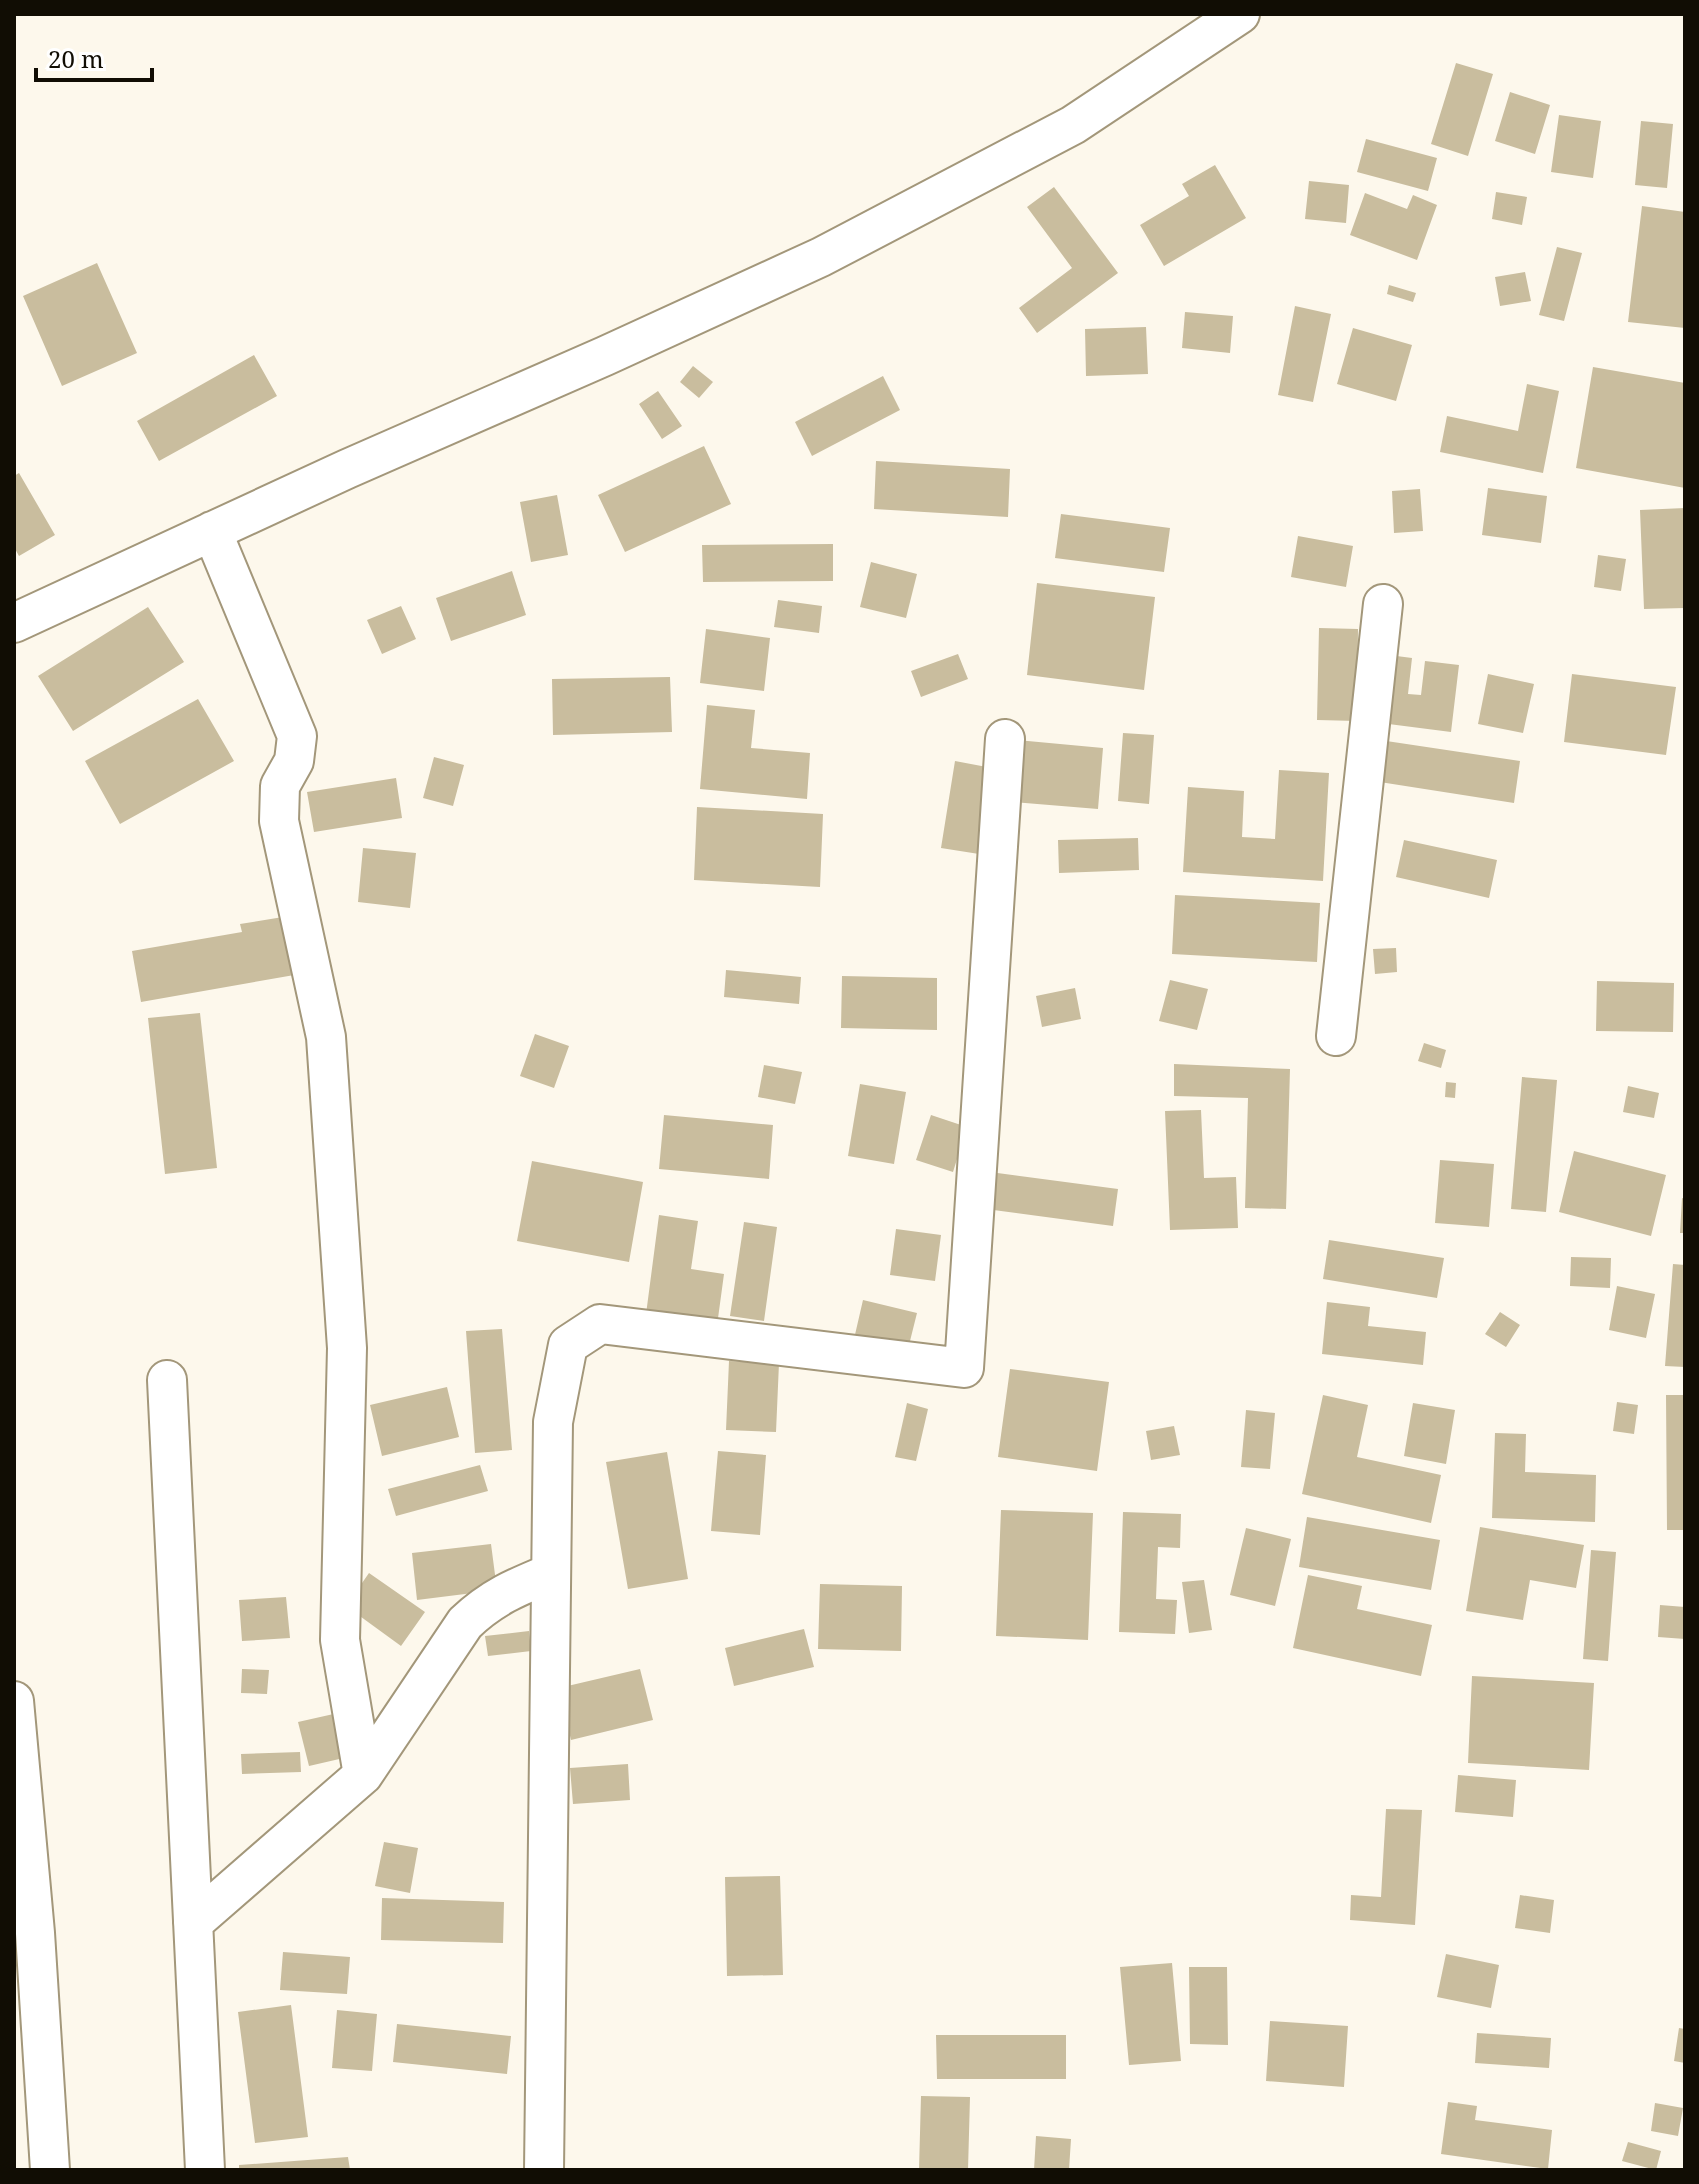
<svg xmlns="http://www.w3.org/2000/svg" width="1699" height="2184" viewBox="0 0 1699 2184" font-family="'Noto Serif',serif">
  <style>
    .building { fill: #c9bd9e }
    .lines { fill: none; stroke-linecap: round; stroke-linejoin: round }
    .minor-casing { stroke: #a3977a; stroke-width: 42 }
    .minor { stroke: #fff; stroke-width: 38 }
  </style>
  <rect width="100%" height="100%" fill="#fdf8ec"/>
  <path class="building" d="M1456,63L1493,74L1468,156L1431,144Z
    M1510,92L1550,105L1535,154L1495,141Z
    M1559,115L1601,121L1593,178L1551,172Z
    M1641,121L1673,124L1667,188L1635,185Z
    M1366,139L1437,158L1428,191L1357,172Z
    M1215,165L1246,218L1164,266L1140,225L1189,196L1182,184Z
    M1309,181L1349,185L1346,223L1305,219Z
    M1054,187L1118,273L1037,333L1019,308L1072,268L1027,207Z
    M1496,192L1527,197L1522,225L1492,219Z
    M1365,193L1407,209L1413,195L1437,205L1417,260L1350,235Z
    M1642,206L1685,212V328L1628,322Z
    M1557,247L1582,253L1564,321L1539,315Z
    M97,263L137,353L62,386L23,296Z
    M1525,272L1531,301L1500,306L1495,277Z
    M1389,285L1416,293L1413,302L1387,294Z
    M1295,306L1331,314L1313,402L1278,395Z
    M1185,312L1233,316L1230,353L1182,348Z
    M1146,327L1148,374L1086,376L1085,329Z
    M1353,328L1412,345L1396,401L1337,384Z
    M254,355L277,396L159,461L137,421Z
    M693,366L713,382L699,398L680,382Z
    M1593,367L1685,383V488L1576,468Z
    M883,376L900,410L812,456L795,422Z
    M1527,384L1559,391L1543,473L1440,452L1447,416L1518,431Z
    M658,391L682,426L662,439L639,404Z
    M704,446L731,504L625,552L598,495Z
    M876,461L1010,469L1008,517L874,509Z
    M19,473L55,535L19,556L14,547V476Z
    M1488,488L1547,496L1541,543L1482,535Z
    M1420,489L1423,531L1394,533L1392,491Z
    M557,495L568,555L531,562L520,502Z
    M1685,508V608L1644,609L1640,510Z
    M1061,514L1170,528L1164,572L1055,558Z
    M1298,536L1353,546L1346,587L1291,577Z
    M833,544V581L703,582L702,545Z
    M1598,555L1626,559L1621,591L1594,587Z
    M871,562L917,574L906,618L860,607Z
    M512,571L526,615L451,641L436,598Z
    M1037,583L1155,597L1144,690L1027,675Z
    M778,600L822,606L819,633L774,627Z
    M401,606L416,639L382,654L367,620Z
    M148,607L184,662L73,731L38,676Z
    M1319,628L1358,629L1357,721L1317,720Z
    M706,629L770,638L764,691L700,683Z
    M958,654L968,679L921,697L911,671Z
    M1381,654L1412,658L1408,694L1421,695L1425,661L1459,665L1451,732L1373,722Z
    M1488,674L1534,684L1523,733L1478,724Z
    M1572,674L1676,687L1666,755L1564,742Z
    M670,677L672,732L553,735L552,679Z
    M198,699L234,761L120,824L85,761Z
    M707,705L755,710L751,748L810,753L807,799L700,789Z
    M1123,733L1154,735L1149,804L1118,801Z
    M1373,739L1520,761L1514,803L1367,780Z
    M1017,740L1103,748L1098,809L1013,802Z
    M434,757L464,765L453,806L423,798Z
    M955,761L992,768L979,854L941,848Z
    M1279,770L1329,773L1323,881L1183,872L1188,787L1244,791L1242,837L1275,839Z
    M396,778L402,818L314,832L307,792Z
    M697,807L823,814L820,887L694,880Z
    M1138,838L1139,870L1059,873L1058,840Z
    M1404,840L1497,860L1489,898L1396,877Z
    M363,848L416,853L410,908L358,902Z
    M1175,895L1320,903L1317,962L1172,954Z
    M289,916L300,974L141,1002L132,951L242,932L240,924Z
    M1396,948L1397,972L1375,974L1373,949Z
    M726,970L801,977L799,1004L724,997Z
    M842,976L937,978V1030L841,1028Z
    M1170,980L1208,989L1197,1030L1159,1021Z
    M1597,981L1674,983L1673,1032L1596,1031Z
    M1075,988L1081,1019L1042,1027L1036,996Z
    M200,1013L217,1168L165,1174L148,1018Z
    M535,1034L569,1046L554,1088L520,1076Z
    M1424,1043L1446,1050L1441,1068L1418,1061Z
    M1174,1064L1290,1069L1286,1209L1245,1208L1248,1098L1174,1096Z
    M764,1065L802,1072L795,1104L758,1097Z
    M1522,1077L1557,1080L1546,1212L1511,1209Z
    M1446,1082L1456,1083L1455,1098L1445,1097Z
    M860,1084L906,1092L894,1164L848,1156Z
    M1628,1086L1659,1093L1654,1118L1623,1112Z
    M1201,1110L1204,1178L1236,1177L1238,1228L1170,1230L1165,1111Z
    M664,1115L773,1125L769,1179L659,1169Z
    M931,1115L967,1127L953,1172L916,1160Z
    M1574,1151L1666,1175L1651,1236L1559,1212Z
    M1440,1160L1494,1164L1489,1227L1435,1223Z
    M532,1161L643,1182L629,1262L517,1241Z
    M990,1172L1118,1189L1113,1226L986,1209Z
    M1682,1198L1685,1199V1233H1680Z
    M659,1215L698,1221L691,1269L724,1274L716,1333L645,1322Z
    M744,1222L777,1227L764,1321L730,1316Z
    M896,1229L941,1235L935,1281L890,1275Z
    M1329,1240L1444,1258L1437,1298L1323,1279Z
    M1571,1257L1611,1258L1610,1288L1570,1286Z
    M1673,1264L1685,1265V1367L1665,1366Z
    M1617,1286L1655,1294L1646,1338L1609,1330Z
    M863,1300L917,1313L907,1353L854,1339Z
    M1327,1302L1370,1307L1368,1326L1426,1332L1423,1365L1322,1354Z
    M1500,1312L1520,1325L1506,1347L1485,1334Z
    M502,1329L512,1450L475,1453L466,1331Z
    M729,1361L779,1363L776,1432L726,1430Z
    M1010,1369L1109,1382L1097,1471L998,1457Z
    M447,1387L459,1437L382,1456L370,1405Z
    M1323,1395L1368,1405L1357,1457L1441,1475L1431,1523L1302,1494Z
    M1666,1395H1685V1530H1667Z
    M1617,1402L1638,1405L1634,1434L1613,1431Z
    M907,1403L928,1409L916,1461L895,1457Z
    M1413,1403L1455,1410L1446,1464L1404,1456Z
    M1246,1410L1275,1413L1270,1469L1241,1467Z
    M1174,1426L1180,1455L1151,1460L1146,1431Z
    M1495,1433L1526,1434L1525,1472L1596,1475L1595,1522L1492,1518Z
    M718,1451L766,1455L760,1535L711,1531Z
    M667,1452L688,1579L628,1589L606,1462Z
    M480,1465L488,1491L396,1516L388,1489Z
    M1001,1510L1093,1513L1088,1640L996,1636Z
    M1123,1512L1181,1514L1180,1548L1158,1547L1156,1599L1177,1600L1175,1634L1119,1632Z
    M1307,1517L1440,1540L1431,1590L1299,1567Z
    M1480,1527L1584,1545L1576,1588L1530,1580L1523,1620L1466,1611Z
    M1246,1528L1291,1539L1275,1606L1230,1595Z
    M491,1544L497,1590L417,1600L412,1553Z
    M1591,1550L1616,1552L1608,1661L1583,1659Z
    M369,1573L425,1612L401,1646L346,1606Z
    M1308,1575L1362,1586L1357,1609L1432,1625L1421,1676L1293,1648Z
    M1204,1580L1212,1630L1189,1633L1182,1582Z
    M820,1584L902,1586L901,1651L818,1649Z
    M286,1597L290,1638L242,1641L239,1600Z
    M1660,1605L1685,1607V1639L1658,1637Z
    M804,1629L814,1667L734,1686L725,1648Z
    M529,1631L531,1651L488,1656L485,1636Z
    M242,1669L269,1670L267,1694L241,1693Z
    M640,1669L653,1720L571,1740L559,1688Z
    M1472,1676L1594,1683L1589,1770L1468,1763Z
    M338,1713L348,1757L309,1766L298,1722Z
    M300,1752L301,1772L242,1774L241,1754Z
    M628,1764L630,1800L573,1804L570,1768Z
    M1458,1775L1516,1780L1513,1817L1455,1812Z
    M1386,1809L1422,1810L1415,1925L1350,1920L1351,1895L1381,1897Z
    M384,1842L418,1848L410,1893L375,1886Z
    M780,1876L783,1975L727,1976L725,1877Z
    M1520,1895L1554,1900L1550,1933L1515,1928Z
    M382,1898L504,1902L503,1943L381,1940Z
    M283,1952L350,1957L347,1994L280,1990Z
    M1446,1954L1499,1965L1491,2008L1437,1997Z
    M1172,1963L1181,2061L1129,2065L1120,1967Z
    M1189,1967H1227L1228,2045L1190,2044Z
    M291,2005L308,2137L255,2143L238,2012Z
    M337,2010L377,2014L372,2071L332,2068Z
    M1270,2021L1348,2026L1344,2087L1266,2081Z
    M397,2024L511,2036L507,2074L393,2062Z
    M1679,2028L1685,2029V2063L1674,2061Z
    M1477,2033L1551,2038L1549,2068L1475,2063Z
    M936,2035H1066V2079H937Z
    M921,2096L970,2097L968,2170H919Z
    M1448,2102L1477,2106L1475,2120L1552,2130L1548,2169L1441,2154Z
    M1655,2103L1683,2108L1678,2136L1651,2131Z
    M1036,2136L1071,2139L1069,2170H1034Z
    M1628,2142L1661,2151L1656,2170L1622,2161Z
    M348,2157L350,2170H239V2165Z"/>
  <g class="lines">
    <defs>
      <path id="minor" d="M212,531L297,736L294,761L280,786L279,821L326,1037L347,1348L340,1640L363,1775
        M14,623L347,469L605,356L821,257L1073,125L1240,14
        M1336,1036L1383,604
        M167,1380L205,2170
        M14,1701L35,1933L50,2170
        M193,1923L363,1775L465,1623C492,1597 517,1587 551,1573
        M544,2170L553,1422L568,1345L600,1324L964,1368L1005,739"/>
    </defs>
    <use href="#minor" class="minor-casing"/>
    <use href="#minor" class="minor"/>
  </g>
  <rect width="1699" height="2184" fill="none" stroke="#110d04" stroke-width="32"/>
  <path d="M36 68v12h116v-12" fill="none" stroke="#110d04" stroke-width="4"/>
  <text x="48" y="68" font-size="24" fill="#110d04" stroke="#ffffff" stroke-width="6" paint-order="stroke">20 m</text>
</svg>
